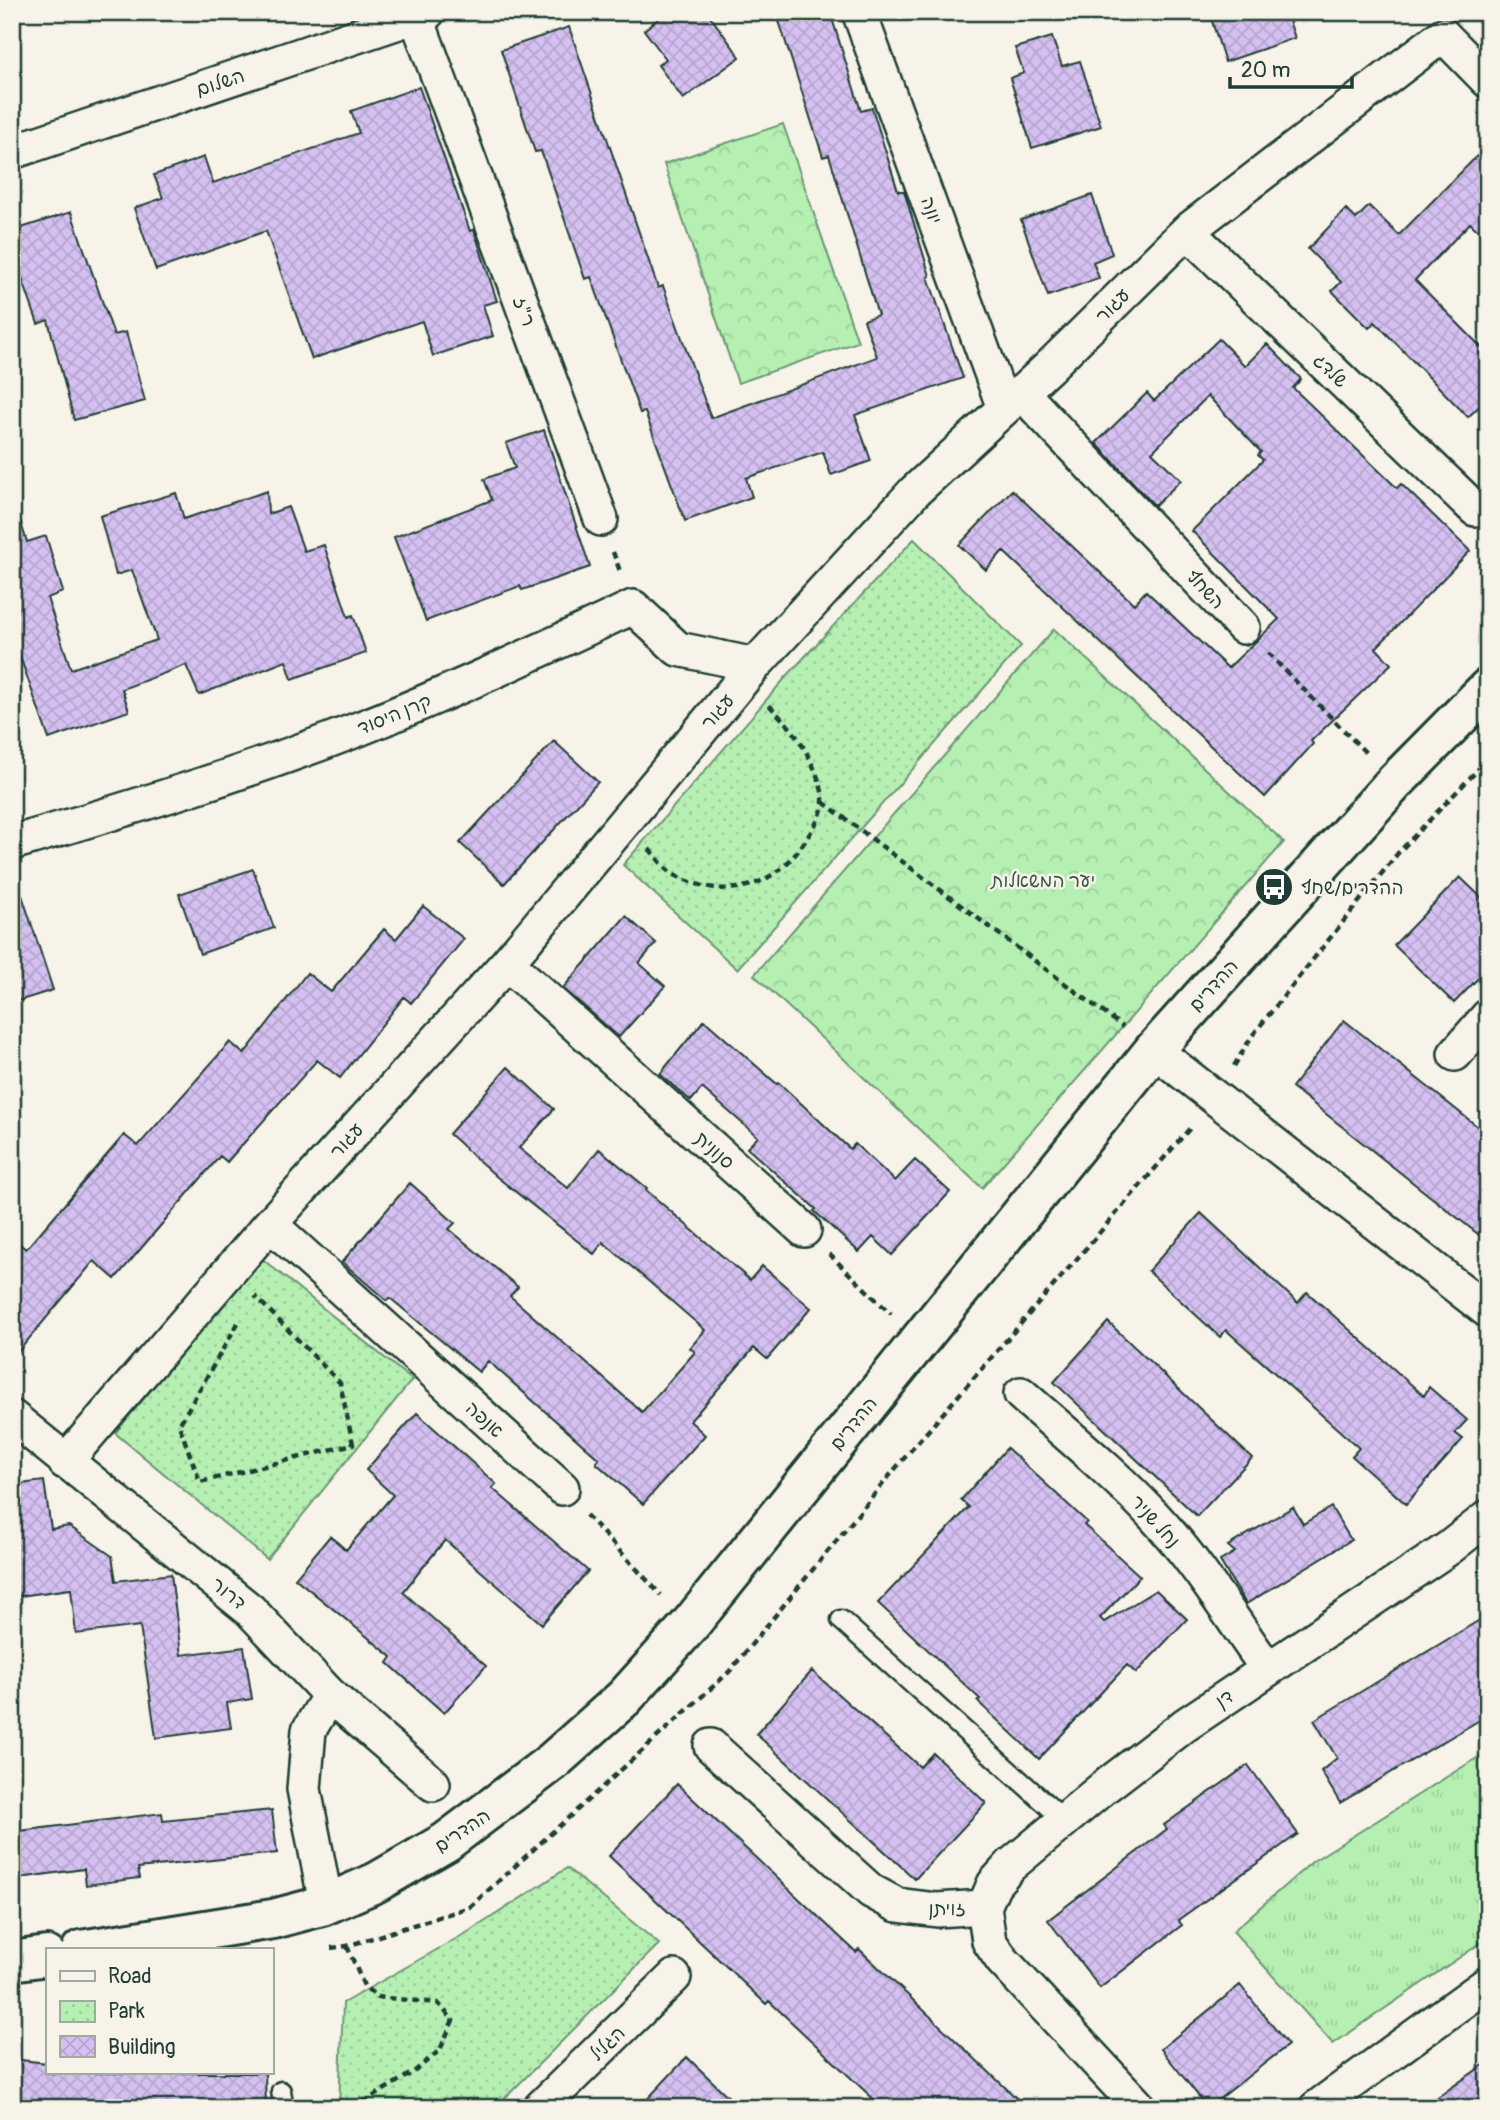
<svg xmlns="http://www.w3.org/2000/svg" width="1500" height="2120" viewBox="0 0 1500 2120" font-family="Pangolin,'Playpen Sans Hebrew',sans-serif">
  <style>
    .grass { fill: url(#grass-tufts); stroke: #6a9673; stroke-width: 2 }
    .forest { fill: url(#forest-crowns); stroke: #6a9673; stroke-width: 2 }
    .park { fill: url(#park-dots); stroke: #6a9673; stroke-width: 2 }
    .building { fill: url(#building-cross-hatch); stroke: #1f3d34; stroke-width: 2 }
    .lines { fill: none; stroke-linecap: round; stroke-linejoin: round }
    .lane-casing { stroke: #1f3d34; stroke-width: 23 }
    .street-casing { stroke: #1f3d34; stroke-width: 38 }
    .secondary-casing { stroke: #1f3d34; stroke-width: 44 }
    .path { stroke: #1f3d34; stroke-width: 4.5; stroke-dasharray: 7 5; stroke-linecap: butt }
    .lane { stroke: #f7f3e8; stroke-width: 18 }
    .street { stroke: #f7f3e8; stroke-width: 33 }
    .secondary { stroke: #f7f3e8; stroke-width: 38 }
    .labels { text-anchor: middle; stroke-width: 5; stroke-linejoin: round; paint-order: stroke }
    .street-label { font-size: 19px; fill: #1f3d34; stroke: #f7f3e8 }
    .park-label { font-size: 19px; fill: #365847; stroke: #f7f3e8 }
    .poi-label { font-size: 19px; fill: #1f3d34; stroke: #f7f3e8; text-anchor: start }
  </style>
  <defs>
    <pattern id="grass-tufts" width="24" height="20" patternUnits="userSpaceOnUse" patternTransform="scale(1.75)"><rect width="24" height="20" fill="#b6efb2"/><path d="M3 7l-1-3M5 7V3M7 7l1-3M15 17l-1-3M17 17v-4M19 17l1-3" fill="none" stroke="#9cce9a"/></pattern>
    <pattern id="forest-crowns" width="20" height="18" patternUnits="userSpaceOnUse" patternTransform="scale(1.75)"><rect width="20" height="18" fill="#b6efb2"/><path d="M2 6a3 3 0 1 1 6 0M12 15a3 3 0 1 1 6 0" fill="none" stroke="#9cce9a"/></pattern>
    <pattern id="park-dots" width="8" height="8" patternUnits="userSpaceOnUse" patternTransform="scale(1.75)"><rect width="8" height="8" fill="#b6efb2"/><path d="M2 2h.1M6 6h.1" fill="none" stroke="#9cce9a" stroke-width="1.8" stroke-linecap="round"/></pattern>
    <pattern id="building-cross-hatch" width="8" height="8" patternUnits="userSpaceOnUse" patternTransform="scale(1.75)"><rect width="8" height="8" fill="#d5c0f1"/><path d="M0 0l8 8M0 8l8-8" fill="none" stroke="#b6a6cf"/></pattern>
  </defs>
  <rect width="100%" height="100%" fill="#f7f3e8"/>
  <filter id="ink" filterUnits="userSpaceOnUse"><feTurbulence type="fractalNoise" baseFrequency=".0143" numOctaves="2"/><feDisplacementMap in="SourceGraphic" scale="14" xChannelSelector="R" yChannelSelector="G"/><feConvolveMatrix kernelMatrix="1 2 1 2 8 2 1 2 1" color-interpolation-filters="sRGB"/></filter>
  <g filter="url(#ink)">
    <path class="grass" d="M1488,1751V1938L1333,2044L1233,1931L1313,1861Z"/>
    <path class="forest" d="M783,124L858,342L738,383L664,164Z
      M1054,629L1284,842L982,1188L754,975Z"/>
    <path class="park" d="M914,539L1021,646L737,969L623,865L787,676Z
      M261,1258L412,1380L267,1559L115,1433Z
      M567,1868L659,1944L495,2108H339L343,2003L475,1928Z"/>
    <path class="building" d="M667,12H707L740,57L683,99L658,65L666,59L644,30Z
      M776,12H830L861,111L872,108L898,191H904L930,276L928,277L963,378L855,415L871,461L831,475L823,452L746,478L752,497L685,521L645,412L640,413L591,277L585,279L541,151L535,152L501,50L569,27L658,288L663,286L711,418L877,357L864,320L878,315L829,155L823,157Z
      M1209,12H1286L1295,38L1225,62Z
      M1052,37L1062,66L1080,61L1101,126L1032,148L1010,78L1024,73L1015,48Z
      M419,87L470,231L474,230L497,301L483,305L493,336L433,356L422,321L312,359L266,231L156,270L134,208L163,198L154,175L204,157L213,183L359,133L351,111Z
      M1488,145V240L1470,223L1415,280L1488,354V398L1468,417L1375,322L1369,328L1332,291L1341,282L1308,249L1346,209L1356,219L1369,206L1399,235Z
      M1092,195L1112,254L1093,262L1099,278L1048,296L1021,220Z
      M71,212L114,335L126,332L145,401L74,420L48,320L38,324L12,249V231Z
      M1219,339L1245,366L1267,344L1301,379L1293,388L1397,488L1401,484L1470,551L1376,648L1391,664L1311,741L1313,744L1265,797L1003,551L986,570L959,545L1012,490L1134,604L1146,591L1228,668L1279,619L1192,531L1263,460L1258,455L1261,452L1208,396L1152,452L1181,480L1155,506L1096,443L1147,393L1154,401Z
      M544,430L590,567L522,590L520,586L426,621L394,537L492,500L484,479L515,468L506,443Z
      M267,491L268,514L288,507L304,551L324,545L348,617L353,615L366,653L292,679L286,661L199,695L186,665L122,689L129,711L49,739L12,634V514H18L27,542L46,536L63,592L47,598L71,669L157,640L132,570L116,575L100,516L176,493L184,519Z
      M554,741L598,782L504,884L460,843Z
      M253,869L274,928L200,954L179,894Z
      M1460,877L1488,904V968L1454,1003L1394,945Z
      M19,886L53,990L12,1003V887Z
      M423,906L464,939L411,1003L404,997L340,1078L317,1060L227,1162L220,1156L115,1279L94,1261L12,1359V1238L26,1249L124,1135L138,1146L230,1042L244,1054L307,973L331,992L384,929L396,939Z
      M626,916L656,943L639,963L665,986L619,1037L563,988Z
      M704,1020L777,1084L779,1083L850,1149L855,1144L895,1181L915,1160L950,1192L892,1255L873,1237L859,1252L814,1211L816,1209L747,1148L758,1137L702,1088L691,1101L660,1074Z
      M1344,1020L1488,1135V1242L1292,1087Z
      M508,1067L554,1109L519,1148L568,1188L599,1149L647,1188L646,1190L750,1280L762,1266L811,1308L767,1359L754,1348L690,1421L705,1435L643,1504L596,1463L599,1459L488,1361L479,1372L390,1298L387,1301L342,1262L410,1183L455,1223L449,1229L518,1287L510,1296L642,1412L695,1352L690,1348L705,1330L603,1242L594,1254L497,1177L449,1134Z
      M1201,1213L1298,1303L1307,1292L1424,1396L1429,1387L1467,1420L1455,1433L1463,1439L1406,1504L1352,1456L1359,1448L1226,1330L1220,1337L1148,1271Z
      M1108,1322L1252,1458L1197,1516L1054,1382Z
      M417,1413L496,1484L492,1488L588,1571L542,1624L445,1540L403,1592L486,1666L444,1713L388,1663L392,1657L295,1578L330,1536L346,1550L393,1495L366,1470Z
      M1007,1448L1087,1522L1084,1525L1140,1576L1100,1618L1104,1622L1156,1590L1187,1619L1136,1673L1127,1665L1039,1759L977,1701L980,1699L878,1603L969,1507L961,1500Z
      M44,1481L51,1529L69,1526L112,1556L116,1581L171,1574L181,1655L244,1647L252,1699L227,1703L231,1728L156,1738L140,1626L76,1634L71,1589L12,1597V1485Z
      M1293,1507L1303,1524L1331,1507L1351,1540L1246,1604L1220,1561L1235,1552L1228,1546Z
      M1488,1615V1715L1340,1803L1321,1771L1337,1758L1314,1720Z
      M812,1671L920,1767L933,1753L986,1803L915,1879L756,1734Z
      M1248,1765L1298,1834L1178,1920L1182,1925L1100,1988L1048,1920L1167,1829L1164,1825Z
      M677,1784L856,1952L859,1949L1027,2108H883L769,2001L766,2004L609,1856Z
      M272,1810L277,1853L138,1868L140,1878L86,1885L84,1869L12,1879V1832L162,1813L163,1821Z
      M1240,1985L1288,2045L1208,2108L1161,2049Z
      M687,2057L740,2108H639Z
      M12,2059L47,2063V2073H265L266,2108H12Z
      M1488,2062V2108H1422Z"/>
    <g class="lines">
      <defs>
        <path id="lane" d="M841,1620L1064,1820
          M281,2091L284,2108"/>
        <path id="street" d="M859,12L1004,408
          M416,16L601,519
          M12,152L428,12
          M1187,231L1475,509
          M1021,392L1243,627
          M12,843C128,809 243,774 356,730C450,693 541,650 633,607L678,649L755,665
          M507,963L804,1230
          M1154,1050L1488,1311
          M1455,1054L1488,1016
          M270,1224L562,1488
          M1021,1394C1066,1434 1114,1473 1155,1517C1198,1563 1231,1618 1267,1668
          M12,1417L250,1610L330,1695L433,1784
          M65,1462L270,1224L507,963L755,665L915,491L1049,367L1187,231L1443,35L1488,81
          M711,1746L871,1891L897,1905L937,1910L984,1907
          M326,1904L304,1789L309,1730L330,1695
          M984,1907L994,1884L1011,1865L1103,1788L1185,1725L1449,1548L1488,1517
          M984,1907L989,1941L1002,1960L1140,2108
          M540,2108L674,1977
          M1316,2108L1488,1983"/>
        <path id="secondary" d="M81,1950L273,1919L322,1906L377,1882L446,1842L552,1762L624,1698L689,1626L1154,1050L1395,782L1488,688
          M12,1961L47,1956"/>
      </defs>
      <use href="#lane" class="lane-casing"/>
      <use href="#street" class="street-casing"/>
      <use href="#secondary" class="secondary-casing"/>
      <path class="path" d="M613,552L621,574
        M1268,653L1367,754
        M823,802L1123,1027
        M649,849C657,857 665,870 675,875C726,902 775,888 805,841C812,830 823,815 823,802C824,785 807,751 797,737C790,726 778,715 769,705
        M1234,1066L1252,1036L1398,853L1488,759
        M829,1254L891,1314
        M238,1323L179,1425L200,1482L353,1444L340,1383L255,1296
        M586,1515L661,1595
        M347,1946L364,1986L377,1997L438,2003L453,2020L440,2050L415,2071L354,2108
        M331,1948L347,1946L470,1907L729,1672L900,1463L1191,1127"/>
      <use href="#lane" class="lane"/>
      <use href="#street" class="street"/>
      <use href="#secondary" class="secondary"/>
    </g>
  </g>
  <defs>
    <symbol id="bus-disc" viewBox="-11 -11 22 22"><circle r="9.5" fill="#1f3d34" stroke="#f7f3e8"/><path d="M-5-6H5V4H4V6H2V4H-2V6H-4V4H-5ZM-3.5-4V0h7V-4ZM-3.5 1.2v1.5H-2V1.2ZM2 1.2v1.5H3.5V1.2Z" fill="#fff"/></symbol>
  </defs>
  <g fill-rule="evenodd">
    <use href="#bus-disc" x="1252" y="865" width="44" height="44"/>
  </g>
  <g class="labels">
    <g class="street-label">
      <text transform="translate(220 82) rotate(-18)" y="7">השלום</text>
      <text transform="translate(932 210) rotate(70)" y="7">יונה</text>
      <text transform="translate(1112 305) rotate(-45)" y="7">עגור</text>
      <text transform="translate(525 311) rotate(70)" y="7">ר"ז</text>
      <text transform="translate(1331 370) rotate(44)" y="7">שלדג</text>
      <text transform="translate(1206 589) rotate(47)" y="7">השחף</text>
      <text transform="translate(717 711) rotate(-50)" y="7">עגור</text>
      <text transform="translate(394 714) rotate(-22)" y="7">קרן היסוד</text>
      <text transform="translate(1213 985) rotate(-48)" y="7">ההדרים</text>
      <text transform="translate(346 1140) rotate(-48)" y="7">עגור</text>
      <text transform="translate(715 1150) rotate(42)" y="7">סנונית</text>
      <text transform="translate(485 1419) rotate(42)" y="7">אנפה</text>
      <text transform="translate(853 1423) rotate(-51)" y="7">ההדרים</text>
      <text transform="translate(1156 1521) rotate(48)" y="7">נחל שניר</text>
      <text transform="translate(229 1593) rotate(39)" y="7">דרור</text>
      <text transform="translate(1224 1698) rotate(-34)" y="7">דן</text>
      <text transform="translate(462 1830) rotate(-34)" y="7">ההדרים</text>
      <text x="947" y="1915">זויתן</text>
      <text transform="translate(607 2043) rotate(-44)" y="7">הגליל</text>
    </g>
    <g class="park-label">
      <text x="1043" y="887">יער המשאלות</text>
    </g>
    <g class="poi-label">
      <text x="1301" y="894">ההדרים/שחף</text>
    </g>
  </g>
  <rect width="1500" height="2120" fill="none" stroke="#f7f3e8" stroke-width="42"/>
  <rect x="21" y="21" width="1458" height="2078" fill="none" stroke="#1f3d34" stroke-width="2.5" filter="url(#ink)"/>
  <rect x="46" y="1948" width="228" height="126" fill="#f7f3e8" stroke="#a1aaa0" stroke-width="2"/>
  <rect x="60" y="1971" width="35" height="10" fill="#f7f3e8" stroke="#a1aaa0" stroke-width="2"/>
  <text x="108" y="1983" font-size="21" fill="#1f3d34">Road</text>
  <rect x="60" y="2001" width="35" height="21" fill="url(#park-dots)" stroke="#a1aaa0" stroke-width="2"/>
  <text x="108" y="2018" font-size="21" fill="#1f3d34">Park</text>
  <rect x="60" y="2036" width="35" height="21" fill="url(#building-cross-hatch)" stroke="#a1aaa0" stroke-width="2"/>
  <text x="108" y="2054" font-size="21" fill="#1f3d34">Building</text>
  <path d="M1230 77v10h122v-10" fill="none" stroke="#1f3d34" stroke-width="3.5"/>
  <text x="1241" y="77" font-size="21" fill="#1f3d34" stroke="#f7f3e8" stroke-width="5" paint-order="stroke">20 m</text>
</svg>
